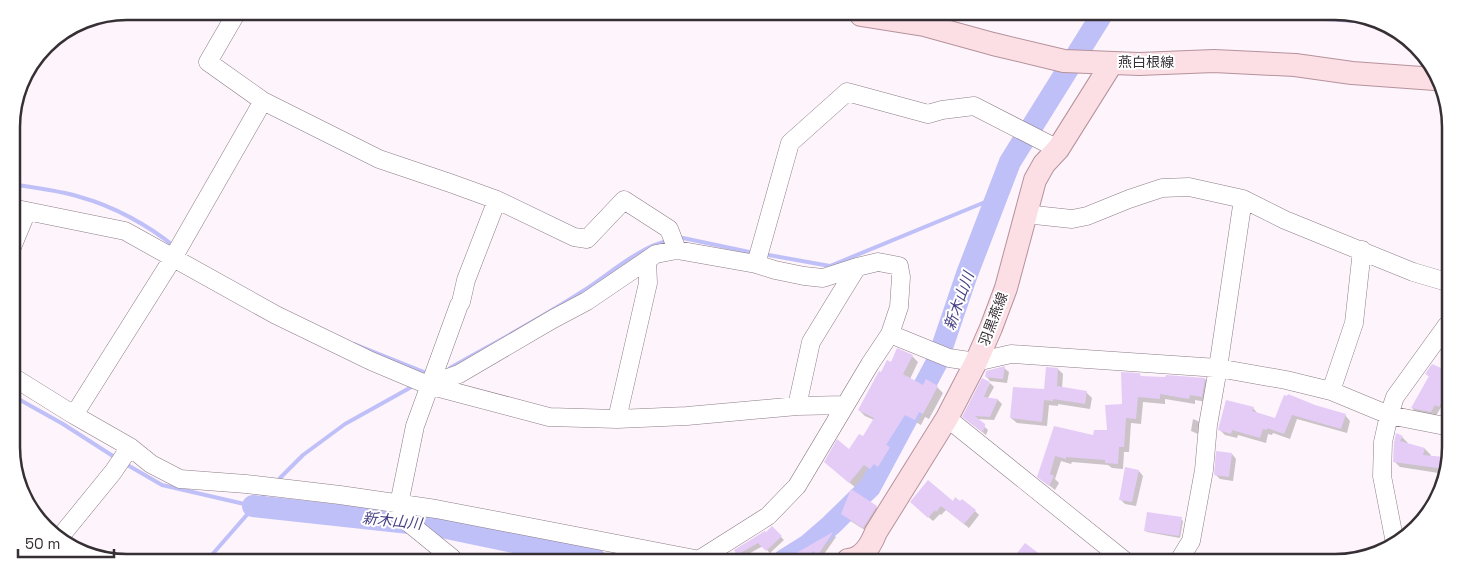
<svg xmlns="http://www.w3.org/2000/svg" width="1462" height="574" viewBox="0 0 1462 574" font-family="'Space Grotesk','Noto Sans JP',sans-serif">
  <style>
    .water { fill: #c0c0f9 }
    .shadow { fill: #0003 }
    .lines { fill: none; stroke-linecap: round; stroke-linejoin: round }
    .stream { stroke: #c0c0f9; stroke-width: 4 }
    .river { stroke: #c0c0f9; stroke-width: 22 }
    .building { fill: #e5ccf7 }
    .minor-casing { stroke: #8c7d87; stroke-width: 19 }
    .major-casing { stroke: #b5929c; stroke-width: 24 }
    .minor { stroke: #fff; stroke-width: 18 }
    .major { stroke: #fcdee5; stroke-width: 22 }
    .labels { text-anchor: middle; stroke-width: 4; stroke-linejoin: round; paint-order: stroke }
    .street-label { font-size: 14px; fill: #362f34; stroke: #fff }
    .water-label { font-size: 15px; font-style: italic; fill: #463f83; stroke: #fff }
    .rim { fill: none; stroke: #362f34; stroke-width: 2.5 }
  </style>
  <rect width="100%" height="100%" fill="#fef4fb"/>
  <path class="water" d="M1266,17H1373L1383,25Z"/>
  <path class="shadow" d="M912,356L918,362L910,379L923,386L937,387L943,393L929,419L925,417L921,425L912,420L892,451L896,454L885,472L880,469L877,474L871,471L856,488L832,468L863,438L874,420L865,416L859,410L881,374L891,364Z
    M1432,366L1446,371V398L1436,416L1417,413L1412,408L1430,377L1426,374Z
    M1004,368L1009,372L1007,383L990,381L986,376Z
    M1058,369L1063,374L1062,389L1086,392L1092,398L1090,409L1058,404V406L1049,405L1047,426L1017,423L1011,418L1045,390Z
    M1140,375L1143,378L1166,379L1167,376L1205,379L1210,385L1207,402L1195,400V404L1165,399V404L1143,402L1141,424L1131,423L1129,452H1124L1123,469L1112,468L1108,465L1072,462L1071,464L1061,461L1055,479L1059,483L1055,490L1045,482L1055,428L1095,437L1108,432Z
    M990,383L994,387L988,398L998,400L1002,404L994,420L977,419L988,430L986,435L968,421Z
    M1314,407L1345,415L1350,421L1347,433L1297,419L1290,439L1273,433L1272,435L1268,434L1266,443L1238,435L1237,438L1225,435L1220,430L1253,408L1259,415L1276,420Z
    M1193,419L1200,422L1198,434L1191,431Z
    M1402,437L1408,443L1407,444L1425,449L1431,455L1430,457L1445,459V474L1400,467L1394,461L1395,443Z
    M1232,454L1236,459L1233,481L1220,479L1215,474Z
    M1139,471L1143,476L1136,506L1125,504L1121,500Z
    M953,503L975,511L979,515L969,528L946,510L941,515L940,514L933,521L916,506Z
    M876,507L883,514L871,534L849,520L842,513Z
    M1181,519L1183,521L1180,538L1147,532L1145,530Z
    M772,528L784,540L770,553L763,546L741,558L738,554Z
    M833,534L836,537L820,560H784L792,550L798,554Z"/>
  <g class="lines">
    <path class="stream" d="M12,184C34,188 58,190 80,197C113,206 148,225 175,247
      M677,240L683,238L754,253
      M763,254L830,266L995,198
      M354,344L429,374
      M450,368C494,343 540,319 583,291C607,276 640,246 668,241
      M13,396L63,424L116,458
      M124,463L162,485L253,506
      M276,482L303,455L345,424L415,385
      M210,557L266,493"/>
    <path class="river" d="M253,506L437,526L595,559
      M784,560L808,545L831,525L870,487L937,362L967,274L1010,162L1101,16"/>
  </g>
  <path class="building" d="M897,348L913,355L903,374L923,385L926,379L938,386L923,414L919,412L915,420L905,415L886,445L890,447L878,467L874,464L870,469L864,465L849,483L824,462L837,439L849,449L859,434L863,436L874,418L858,410L879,371L881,372L887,360L891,362Z
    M1432,364L1446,370V402L1443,400L1439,407L1435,405L1431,412L1411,408L1429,376L1425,374Z
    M1005,366L1003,379L985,377L986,371Z
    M1046,367L1058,368L1057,386L1087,391L1085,404L1053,399V401L1044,400L1042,422L1010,418L1013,387L1044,389Z
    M1121,372L1140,373V376L1165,377L1166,375L1205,378L1202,397L1190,395L1189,399L1160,394V399L1138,397L1136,419L1126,418L1124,447H1119L1118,464L1105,463V460L1066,457V459L1055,456L1050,474L1054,476L1049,486L1037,477L1054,426L1093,435L1094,430H1107L1105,405L1122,404Z
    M982,378L990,382L984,397L998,399L990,417L975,416L985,424V428L982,432L962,417Z
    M1288,394L1315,405L1346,414L1341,429L1292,415L1284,434L1267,428V430L1263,429L1260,438L1232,430L1231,434L1218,430L1226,400L1254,407L1252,411L1275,418L1284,395L1287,396Z
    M1396,433L1403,436L1400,441L1425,448L1423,455L1445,457V469L1393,462L1394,443Z
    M1216,451L1232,453L1229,477L1214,475Z
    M1125,467L1139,470L1132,502L1119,500Z
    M928,480L953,501L955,497L960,501L962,499L976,510L964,524L941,506L936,512L935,510L928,518L910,502Z
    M851,489L877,506L863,528L841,514Z
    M1147,512L1182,517L1179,536L1144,531Z
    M772,526L782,536L766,551L758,543L737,555L734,550L765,531L766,532Z
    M833,532L818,555L813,551L807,560H784Z
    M1025,543L1049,561H1011Z"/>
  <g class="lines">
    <defs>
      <path id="minor" d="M237,12L208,62L263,101L379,159L450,183L497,200L574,237L587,239L624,200L669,229L677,250
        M12,208L125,231L276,315L371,361L428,385L549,417L617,419L687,416L797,406L845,405
        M1025,214L1072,219L1087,216L1129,199L1162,188L1189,187L1243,199L1285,220L1413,272L1447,282
        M12,247L27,211
        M756,264L790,143L847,92L928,114L942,110L974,106L1058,149
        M890,334L949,358L976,362L1011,354L1218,368L1286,380L1331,391L1389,415L1445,426
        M13,377L74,415L130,447L151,464L180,479L246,484L340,495L436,509L695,559
        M428,385L459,374L553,319L587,301L656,254L677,250L756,264L775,270L804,276L823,278L857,267L878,262L899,266L901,277L899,307L890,334L870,364L797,486L768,516L700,559
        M1331,391L1354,323L1362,250
        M797,406L811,342L857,267
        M74,415L173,258L263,101
        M947,418L1125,561
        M617,419L648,283L647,260
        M60,537L113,472L130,447
        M1395,543L1382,476L1383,442L1389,415L1395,397L1447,325
        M452,558L399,515V504L415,426L459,305L461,302L466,280L497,200
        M1178,562L1191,541L1204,470L1208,425L1218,368L1243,199"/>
      <path id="major" d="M861,15L924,25L993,44L1064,61L1139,64L1214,61L1295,65L1352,73L1435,79
        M848,560C863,559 871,545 876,532L947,418L976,362L991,328L1006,288L1035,180L1044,164L1058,149L1112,63"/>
    </defs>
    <use href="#minor" class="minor-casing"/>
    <use href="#major" class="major-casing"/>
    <use href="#minor" class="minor"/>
    <use href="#major" class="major"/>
  </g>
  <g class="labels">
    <g class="street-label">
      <text x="1146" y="67">燕白根線</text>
      <text transform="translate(993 319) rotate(-69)" y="5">羽黒燕線</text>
    </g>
    <g class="water-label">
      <text transform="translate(959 301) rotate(-70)" y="5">新木山川</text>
      <text transform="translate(392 521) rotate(6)" y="5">新木山川</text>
    </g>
  </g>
  <path d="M0 0H1462V574H0ZM127 20H1335A107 107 0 0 1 1442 127V447A107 107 0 0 1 1335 554H127A107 107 0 0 1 20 447V127A107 107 0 0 1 127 20Z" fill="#fff" fill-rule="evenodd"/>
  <path class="rim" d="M127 20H1335A107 107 0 0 1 1442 127V447A107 107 0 0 1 1335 554H127A107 107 0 0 1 20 447V127A107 107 0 0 1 127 20Z"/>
  <path d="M18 549v8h96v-8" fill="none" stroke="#362f34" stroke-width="2.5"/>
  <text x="25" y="549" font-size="15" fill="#362f34" stroke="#ffffff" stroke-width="4" paint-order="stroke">50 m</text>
</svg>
